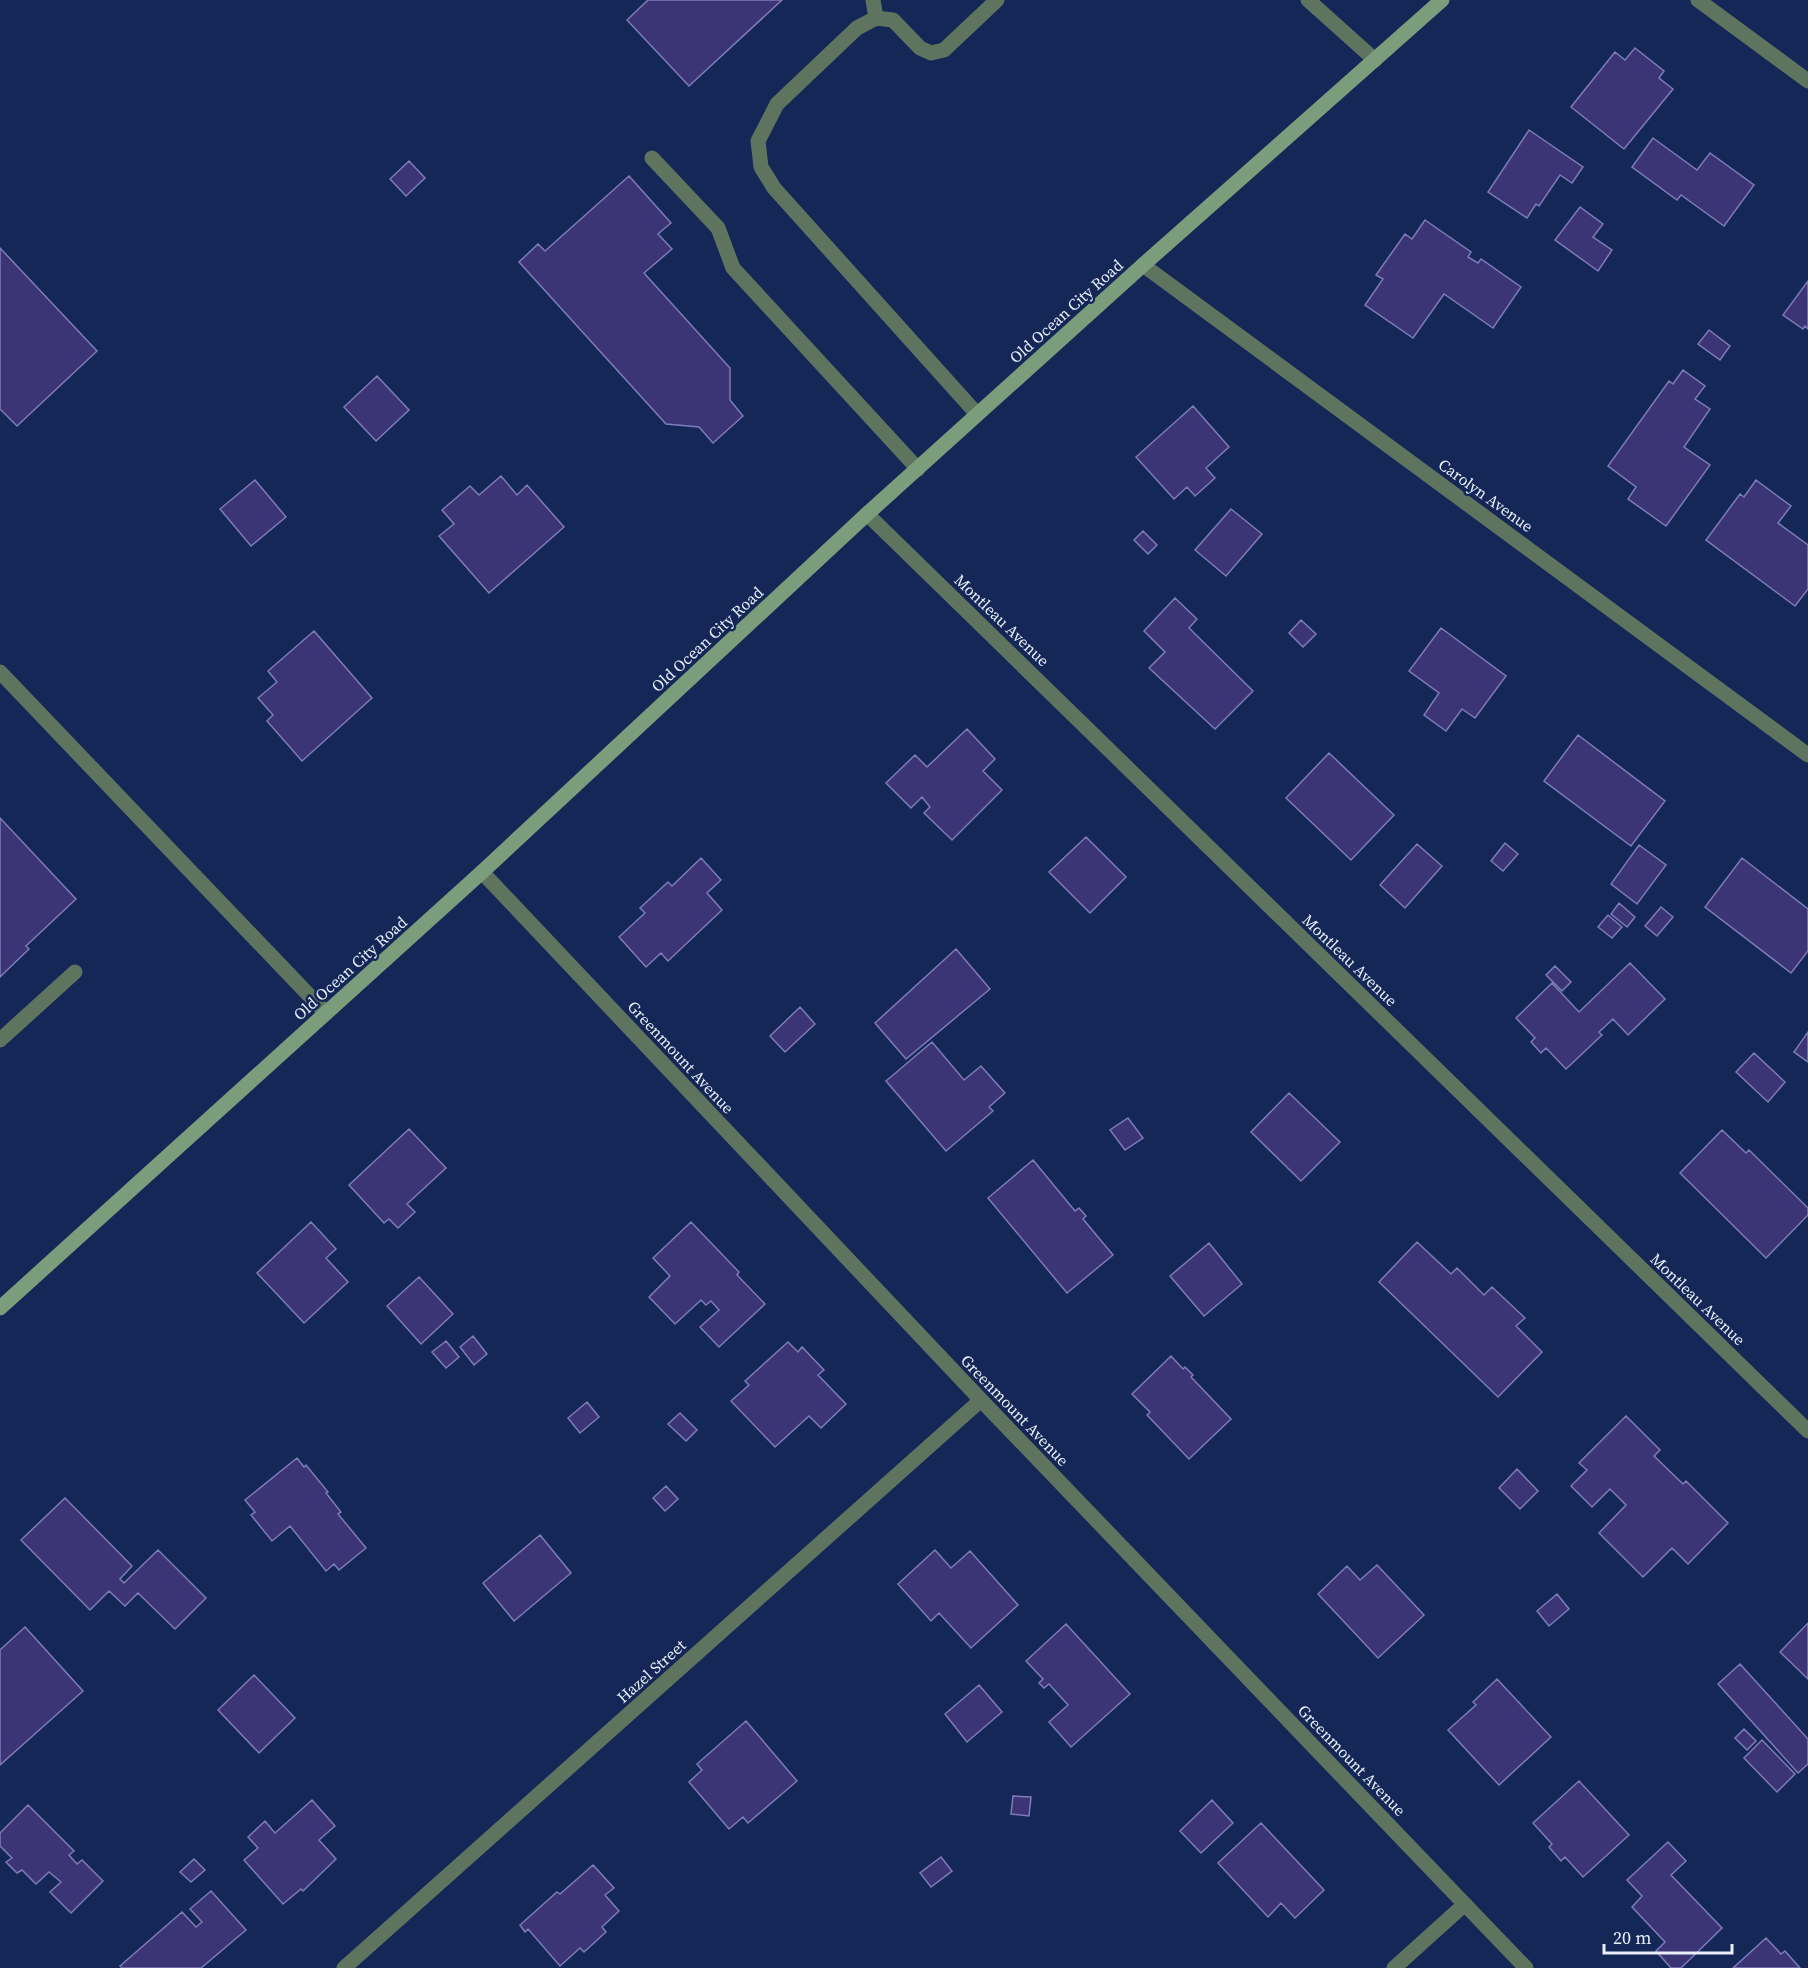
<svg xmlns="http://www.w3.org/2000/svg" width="1808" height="1968" viewBox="0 0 1808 1968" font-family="'Source Serif 4',serif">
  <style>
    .building { fill: #3c3575; stroke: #7e7cb8; stroke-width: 1.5 }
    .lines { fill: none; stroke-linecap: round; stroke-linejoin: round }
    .service { stroke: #5f745f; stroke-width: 15 }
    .minor { stroke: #5f745f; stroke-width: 15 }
    .secondary { stroke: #7c9d7c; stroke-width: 15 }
    .labels { text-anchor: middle; stroke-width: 5; stroke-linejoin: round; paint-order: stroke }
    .street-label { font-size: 16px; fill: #e8eefa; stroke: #142756 }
  </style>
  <rect width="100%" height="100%" fill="#142756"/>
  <path class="building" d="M648,0H782L689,86L627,20Z
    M1635,48L1664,71L1659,78L1673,89L1624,149L1571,107L1615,52L1625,60Z
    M1529,130L1583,167L1572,183L1560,175L1539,206L1536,204L1527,218L1488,192Z
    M1653,138L1697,170L1710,153L1754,185L1724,226L1681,195L1677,200L1632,167Z
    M409,161L425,178L406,196L390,179Z
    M629,176L671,223L658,234L672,249L644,273L730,368V400L743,416L713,443L699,427L666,424L519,262L538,244L545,251Z
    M1580,207L1603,224L1593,237L1612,250L1598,271L1555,240Z
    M1425,220L1471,252L1468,257L1478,263L1481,259L1521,287L1493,328L1444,294L1413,338L1365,305L1383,279L1376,275L1405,234L1412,239Z
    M0,248L97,351L17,426L0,409Z
    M1808,281V329L1805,326L1803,329L1783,315Z
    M1709,330L1730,346L1720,360L1698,344Z
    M1683,370L1705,386L1695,399L1710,409L1684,447L1710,465L1666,526L1628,499L1636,487L1608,466L1669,381L1673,384Z
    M377,376L409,410L376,441L344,407Z
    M1193,406L1229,447L1206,468L1215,478L1195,496L1187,487L1174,499L1136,457Z
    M501,476L517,495L527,485L564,527L489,593L439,536L454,524L442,510L470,486L479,495Z
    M255,480L286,517L251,546L220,509Z
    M1756,480L1791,506L1778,523L1808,545V589L1795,606L1706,540L1740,494L1744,497Z
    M1231,509L1262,534L1226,576L1195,550Z
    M1143,531L1157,545L1148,554L1134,540Z
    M1175,598L1197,619L1189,628L1253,691L1215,729L1149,668L1165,652L1144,631Z
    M1301,620L1316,634L1303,647L1289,633Z
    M1441,628L1506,676L1475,718L1462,709L1446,731L1424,715L1439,693L1409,671Z
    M314,631L372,698L302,761L267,721L273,715L258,698L277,682L268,671Z
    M967,729L995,759L983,771L1002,790L952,840L924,813L930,807L922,797L911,808L886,783L915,755L927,767Z
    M1578,735L1665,801L1631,846L1544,781Z
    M1329,753L1394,815L1351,860L1286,798Z
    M0,818L76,899L26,946L29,949L0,977Z
    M1086,837L1126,877L1090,913L1049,872Z
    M1505,843L1518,854L1503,871L1491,861Z
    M1417,844L1442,866L1405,908L1380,885Z
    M1639,845L1666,865L1637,904L1611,884Z
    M701,858L721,880L707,893L722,910L668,961L661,953L646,967L619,937L645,913L640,908L668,882L672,886Z
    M1742,858L1808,909V951L1791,973L1705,907Z
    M1619,903L1635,917L1627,927L1611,914Z
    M1661,907L1673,917L1657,936L1645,926Z
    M1608,915L1622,927L1612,938L1598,927Z
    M956,949L990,989L906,1059L875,1023Z
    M1630,963L1665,999L1628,1035L1613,1019L1599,1032L1602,1035L1566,1069L1546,1048L1541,1053L1531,1042L1535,1038L1516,1018L1552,983L1579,1012Z
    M1555,966L1571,982L1562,991L1546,975Z
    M800,1007L815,1024L785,1052L770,1036Z
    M1808,1032V1062L1794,1052Z
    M932,1042L964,1080L981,1066L1005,1093L989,1107L993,1111L946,1151L886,1081Z
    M1754,1053L1785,1082L1768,1102L1736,1072Z
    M1289,1093L1340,1142L1301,1181L1251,1132Z
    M1128,1118L1143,1138L1125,1150L1110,1130Z
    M409,1129L446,1168L407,1204L415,1212L398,1228L389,1219L384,1223L349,1185Z
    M1722,1130L1746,1153L1749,1150L1808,1208V1215L1766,1258L1680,1173Z
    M1033,1160L1075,1211L1079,1208L1086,1216L1083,1219L1113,1255L1067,1293L988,1198Z
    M311,1222L336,1249L326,1258L348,1282L304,1323L257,1273Z
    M691,1222L739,1272L737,1275L765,1304L719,1347L700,1327L719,1310L711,1301L706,1305L701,1300L675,1324L649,1297L670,1276L653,1258Z
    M1417,1242L1451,1274L1457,1268L1484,1295L1492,1287L1525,1318L1516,1326L1542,1352L1498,1397L1379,1282Z
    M1209,1243L1242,1284L1204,1316L1170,1276Z
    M419,1277L453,1314L421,1344L387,1306Z
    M473,1336L487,1354L474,1365L460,1347Z
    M446,1341L459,1357L446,1368L432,1352Z
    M788,1342L798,1352L802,1347L824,1370L818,1375L846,1404L821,1428L809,1416L775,1447L731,1401L749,1385L745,1381Z
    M1171,1356L1183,1369L1185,1367L1193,1375L1191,1377L1231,1419L1189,1459L1147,1415L1150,1412L1132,1394Z
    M587,1402L599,1417L580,1433L568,1418Z
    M680,1413L697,1430L686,1441L668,1424Z
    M1626,1416L1660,1450L1654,1456L1683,1484L1686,1481L1728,1523L1688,1564L1672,1548L1643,1577L1599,1533L1626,1505L1610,1489L1592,1507L1571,1486L1587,1470L1579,1463Z
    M297,1458L304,1467L306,1465L328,1492L326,1493L341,1512L338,1514L366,1548L339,1570L334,1564L326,1571L290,1526L272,1541L251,1515L255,1512L245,1500Z
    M1517,1469L1538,1491L1520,1509L1499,1488Z
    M666,1486L678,1499L665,1511L653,1498Z
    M65,1498L132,1566L120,1579L124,1583L158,1550L206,1598L175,1629L138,1593L125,1606L109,1591L90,1610L21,1540Z
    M540,1535L571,1573L514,1621L483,1583Z
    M935,1550L951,1568L970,1551L1018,1605L971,1648L939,1613L931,1621L898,1584Z
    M1377,1565L1424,1615L1378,1658L1318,1594L1347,1566L1360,1580Z
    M1557,1594L1569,1609L1549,1626L1537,1611Z
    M1808,1623V1679L1780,1652Z
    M1066,1624L1130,1694L1071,1747L1049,1722L1068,1705L1049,1684L1044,1688L1039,1683L1043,1679L1026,1661Z
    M25,1627L83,1691L0,1765V1650Z
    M1740,1664L1808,1739V1764L1798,1773L1718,1684Z
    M254,1675L295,1718L259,1753L218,1710Z
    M1497,1679L1551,1737L1499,1785L1448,1730L1476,1705L1473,1702Z
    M979,1685L1002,1712L967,1742L945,1714Z
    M746,1721L797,1781L748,1823L743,1817L729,1829L689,1782L702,1770L697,1764Z
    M1744,1729L1756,1741L1747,1750L1735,1738Z
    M1762,1740L1795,1774L1777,1792L1744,1758Z
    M1579,1781L1629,1835L1583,1877L1565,1857L1561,1861L1549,1847L1552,1844L1533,1823Z
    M1013,1796L1031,1797L1029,1816L1011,1814Z
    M312,1800L335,1826L319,1840L336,1859L303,1891L301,1889L283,1904L244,1860L258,1848L248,1837L265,1821L275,1833Z
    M1212,1800L1233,1823L1201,1853L1180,1831Z
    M28,1805L74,1851L69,1855L77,1864L82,1860L103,1881L71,1913L50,1892L61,1882L49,1872L36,1884L22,1870L17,1873L6,1862L12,1858L0,1846V1833Z
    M1261,1823L1324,1890L1295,1918L1281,1903L1268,1917L1218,1863Z
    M1668,1842L1686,1861L1671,1875L1722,1928L1681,1968H1671L1656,1951L1665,1942L1632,1907L1642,1896L1627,1880Z
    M941,1857L952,1871L931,1887L920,1873Z
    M194,1859L205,1870L191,1882L180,1872Z
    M593,1865L614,1888L605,1895L619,1911L602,1927L606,1932L584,1952L580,1948L560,1966L528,1929L525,1932L520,1925L557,1892L560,1894Z
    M211,1891L246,1930L201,1968H122L120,1966L182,1912L196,1927L202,1922L190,1909Z
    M1766,1938L1781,1954L1785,1951L1800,1968H1733Z"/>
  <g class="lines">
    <path class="service" d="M873,0L876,18
      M1308,0L1375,60
      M652,158L718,228L733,268L918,469
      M977,414L774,188L761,167L758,141L777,104L857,28L876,18L893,20L920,48L931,53L944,50L997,0
      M0,672L326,1013
      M0,1040L75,972"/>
    <path class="minor" d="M1698,0L1808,81
      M1143,265L1808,755
      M867,514L1808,1431
      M482,872L981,1400L1526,1968
      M344,1968L981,1400
      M1394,1968L1465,1904"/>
    <path class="secondary" d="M0,1308L482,872L867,514L1143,265L1442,0"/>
  </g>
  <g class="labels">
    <g class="street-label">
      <text transform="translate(1066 311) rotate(-42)" y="6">Old Ocean City Road</text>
      <text transform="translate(1486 495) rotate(36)" y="6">Carolyn Avenue</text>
      <text transform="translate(1002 620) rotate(44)" y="6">Montleau Avenue</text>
      <text transform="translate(707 639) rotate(-43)" y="6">Old Ocean City Road</text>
      <text transform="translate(1350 960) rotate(44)" y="6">Montleau Avenue</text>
      <text transform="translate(350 968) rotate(-42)" y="6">Old Ocean City Road</text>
      <text transform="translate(681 1057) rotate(47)" y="6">Greenmount Avenue</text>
      <text transform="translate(1698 1299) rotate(44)" y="6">Montleau Avenue</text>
      <text transform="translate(1015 1410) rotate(46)" y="6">Greenmount Avenue</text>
      <text transform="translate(651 1671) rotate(-42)" y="6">Hazel Street</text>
      <text transform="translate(1352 1760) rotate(46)" y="6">Greenmount Avenue</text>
    </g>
  </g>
  <path d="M1604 1944v9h128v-9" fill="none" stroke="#e8eefa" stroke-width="3"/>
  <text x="1613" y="1944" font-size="18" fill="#e8eefa" stroke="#142756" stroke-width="4.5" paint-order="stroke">20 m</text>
</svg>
